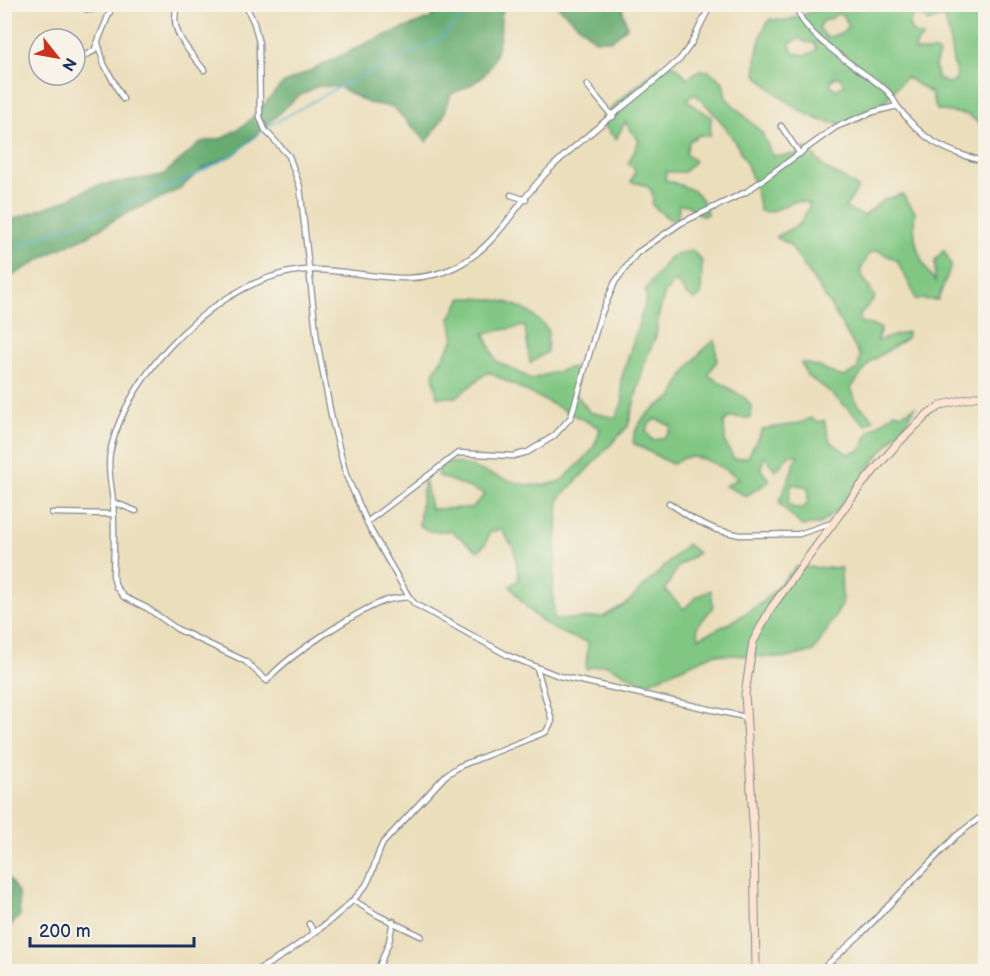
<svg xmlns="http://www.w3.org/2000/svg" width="990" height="976" viewBox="0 0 990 976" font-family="'Balsamiq Sans',sans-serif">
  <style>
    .green { fill: #81c783; stroke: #4e7b70; stroke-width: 1.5; fill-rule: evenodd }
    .forest { fill: #68ac71; stroke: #426e68; stroke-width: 1.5 }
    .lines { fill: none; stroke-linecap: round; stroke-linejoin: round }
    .stream { stroke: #4eaecc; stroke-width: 1.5 }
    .street-casing { stroke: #83868c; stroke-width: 7 }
    .secondary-casing { stroke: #83868c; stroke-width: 9 }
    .street { stroke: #fff; stroke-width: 4.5 }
    .secondary { stroke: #fde4d1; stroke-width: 7 }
  </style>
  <rect width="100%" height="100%" fill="#f7f3e8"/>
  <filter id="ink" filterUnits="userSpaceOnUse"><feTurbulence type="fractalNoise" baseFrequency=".0167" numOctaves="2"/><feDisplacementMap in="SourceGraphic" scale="12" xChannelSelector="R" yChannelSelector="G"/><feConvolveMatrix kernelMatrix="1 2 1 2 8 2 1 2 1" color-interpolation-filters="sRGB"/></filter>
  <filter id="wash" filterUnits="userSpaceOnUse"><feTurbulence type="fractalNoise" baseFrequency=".008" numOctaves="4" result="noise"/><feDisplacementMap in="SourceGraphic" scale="24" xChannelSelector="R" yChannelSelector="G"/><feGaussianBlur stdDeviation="1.35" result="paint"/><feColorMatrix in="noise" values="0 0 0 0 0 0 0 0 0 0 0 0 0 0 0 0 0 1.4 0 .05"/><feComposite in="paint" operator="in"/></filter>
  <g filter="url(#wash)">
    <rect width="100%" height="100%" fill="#ebdebb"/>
    <path class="green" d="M816,5H985V129L969,115L937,110L931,93L906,77C896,87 886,102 874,111C832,144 785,103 756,74C755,55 759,34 770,19L785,21L816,10ZM836,14L844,15L848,26L843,32L827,38L819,28L823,21L831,19ZM914,15L923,17L928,22L942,17L945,19C951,34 951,63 957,75L955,81L948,84L937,77L935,65L939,54L936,51H915L917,43L923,37L913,33L908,24ZM800,38L804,42L814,43L817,48L815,51L806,55L793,53L789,44ZM839,77L845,84L836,90L830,84L833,78Z
      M662,64L674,65L688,78L699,70L709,71L723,82L726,98L762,133L772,155C781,158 788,153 797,155L806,147L827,170L842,177L858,188L845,208L864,216L883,200L902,194L915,212C912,237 918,261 935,281V260L944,250L951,265L938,300L915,299C913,284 902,276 898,261L877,250L870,253L860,271L875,298L860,314V322L881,328L877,341L907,332V338L871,361L851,388L857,404L874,419L866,425L824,387L807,376L801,363C816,363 829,373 844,377L858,369L860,356L831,306L790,245L776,237L801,223L810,204C789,194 781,216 760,211C753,163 730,126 695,94L687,99C693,108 703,110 711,117L710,136L699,135L689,141L686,154L695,161L684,172H666L665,180C685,187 705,190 707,214L702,216L687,205L679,204L678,221L669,219L652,205C656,188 647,184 631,182L635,172L633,167L628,164L639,141L625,122L616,139L603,125V117C620,96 643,83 662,64Z
      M692,250L702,261L701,295L695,300L687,295L676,281L665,292L658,318L656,336L645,361L628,426L559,499L553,588L554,620L603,617L627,603L687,544L698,553L678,566L665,590L684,609L696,597L711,590L713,607L697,627L699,638L732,622L763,602L796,567L841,568L842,605L814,651L787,658L714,654L645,684L605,664L586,669L588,642C551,633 532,617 510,586L519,579L514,548L501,529L490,532L486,543L478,551L451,531H429L419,525L424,475L431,509L472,508L485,494L437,475L444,462C482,462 520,498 560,481C566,478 572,470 577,466C590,454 597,445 600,428L488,372L456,397H437L433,373L454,339L450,318L462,298C498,298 524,301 548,330L547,352L530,363L525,326L484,333L496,361L531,379L573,367L578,378L575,393L590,412L616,418L623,401L621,380L647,298L645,290L670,257Z
      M715,340L717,360L708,375L745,398L752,407L750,418L730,417L724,422L725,442L734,459L748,457L762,430C777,425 797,427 810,418L819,422L824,420L830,441L848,454L861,450L869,432L895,412L902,414L915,407L908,420L873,462L846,503L820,524L802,526L779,503L798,455H789L776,471L764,456L761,470L770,481L746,496L725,486L739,478C722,467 690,446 674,464L670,463L633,443C634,420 655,407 673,397C681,375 697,353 715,340ZM656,419L671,426C671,435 661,440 652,440L646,431L649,424ZM792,484L808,487V502L804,508H793L788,502Z"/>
    <path class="forest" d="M445,5H506C498,15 502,24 500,36C494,71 483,82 451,94L443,118L427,142L393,107L368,103L339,87L318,86L297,97L235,154L202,169L178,190L117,218L90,235L55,251L5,280V222L64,201L94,186L163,175L201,142L223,138L246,124L282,84L373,40L429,19Z
      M556,5H616L622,8L627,27L612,40H595Z
      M5,873L18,893L20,916L5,931Z"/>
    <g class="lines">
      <path class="stream" d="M267,127L339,87L439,40L474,4
        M4,252L183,181L235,154L263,130"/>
    </g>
  </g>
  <g filter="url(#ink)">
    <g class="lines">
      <defs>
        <path id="street" d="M78,4C88,13 93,11 104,4
          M178,4C167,31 189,50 204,70
          M245,4L254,23L259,43L260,117L265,130L289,156L300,187L317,341L332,420L346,475L370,529L409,597L415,604L509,656L559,676L745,717
          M797,4C795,33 870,74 888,92C892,96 894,102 898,107C907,119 921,134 934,142C950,152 968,157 986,162
          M98,43L104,64L123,99
          M75,60L94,51L113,4
          M33,62L39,63
          M587,85L613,117
          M781,126L800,154
          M511,195L526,200
          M113,502L136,511
          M669,503L693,519L717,530L740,535L799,534L832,523
          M52,513L113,514
          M367,522L458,453L513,456L528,452L554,436L571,417L600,317L615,282L637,253L681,223L746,192L836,127L873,112L897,106
          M409,597C400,598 391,598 382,602C356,612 282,659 267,681L245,661L177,629L147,608L124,597L116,587L113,575C114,551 115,527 113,503C112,486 107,470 110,453C125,373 224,273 308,270C358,268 407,291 455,267C499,246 518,199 552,167C593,128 639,96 680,59L691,44L711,4
          M353,900L377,915L421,936
          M309,924L314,932
          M253,972C282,959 348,911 366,885C374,872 376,856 383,843L446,775L460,766L546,732L552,721L537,668
          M377,972L389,942L393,921
          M819,972L860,935L956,836L986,813"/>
        <path id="secondary" d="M756,972L754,836L745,694L753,642L771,608L858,489L897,444L929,413L942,405L986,394"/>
      </defs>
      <use href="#street" class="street-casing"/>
      <use href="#secondary" class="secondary-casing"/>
      <use href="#street" class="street"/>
      <use href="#secondary" class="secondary"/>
    </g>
  </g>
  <rect width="990" height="976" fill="none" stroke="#f7f3e8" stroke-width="24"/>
  <g transform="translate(57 57) rotate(121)"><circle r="28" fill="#f7f3e8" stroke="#9fa5b1" stroke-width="1.5"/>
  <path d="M0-4.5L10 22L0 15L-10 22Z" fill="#c8321e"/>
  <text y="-9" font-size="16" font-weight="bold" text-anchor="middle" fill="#1b2f5e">N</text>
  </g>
  <path d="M30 937v9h164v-9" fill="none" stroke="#1b2f5e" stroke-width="3"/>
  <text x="39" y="937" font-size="18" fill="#1b2f5e" stroke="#f7f3e8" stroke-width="4.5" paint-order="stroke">200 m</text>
</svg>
